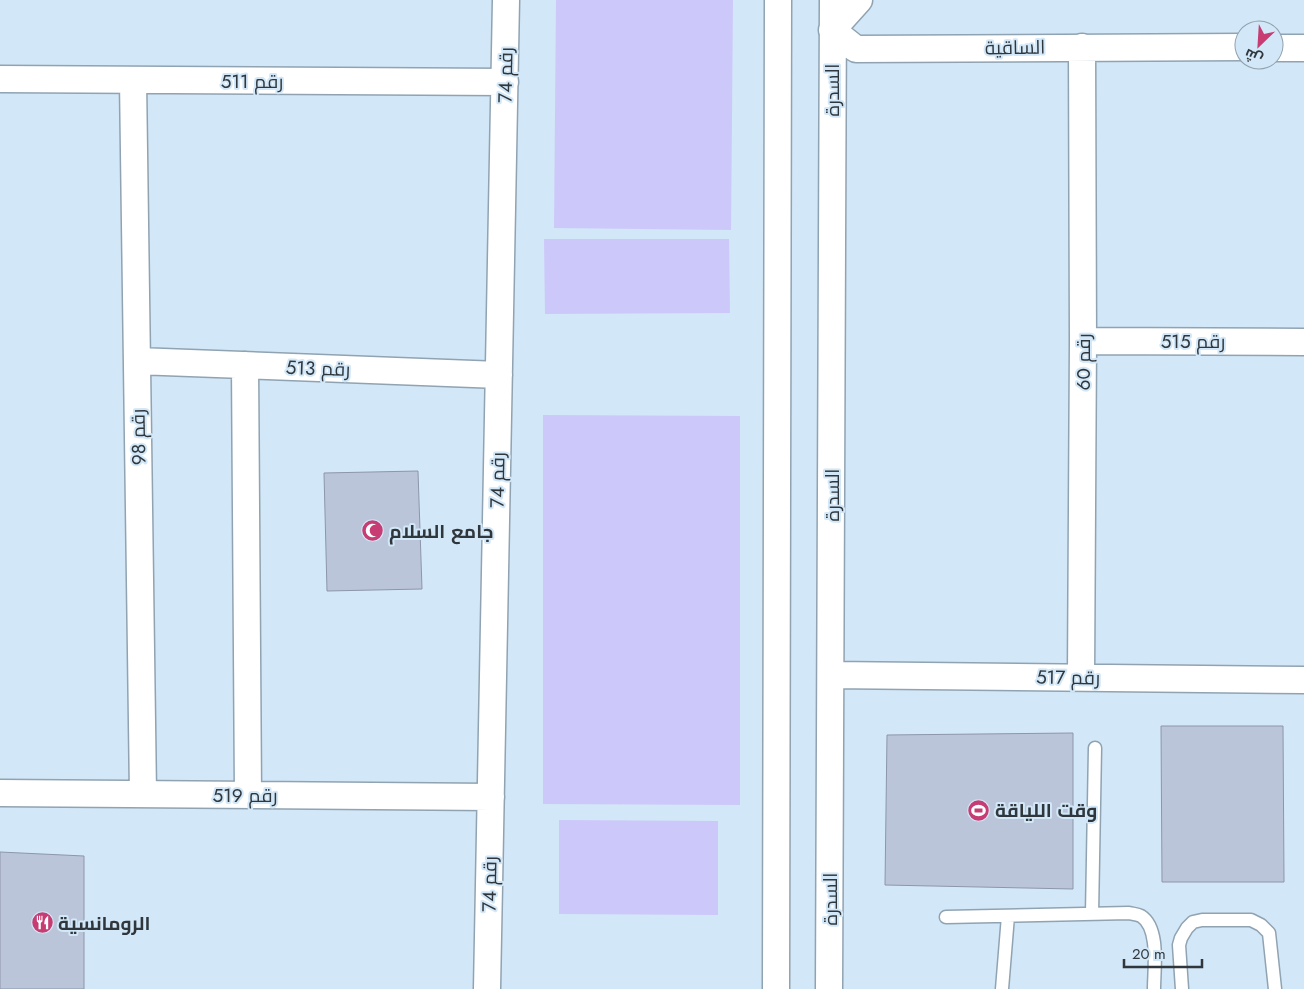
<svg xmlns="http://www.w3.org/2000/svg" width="1304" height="989" viewBox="0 0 1304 989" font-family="Jost,Cairo,sans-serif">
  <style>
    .green { fill: #cdc8fa }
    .building { fill: #bbc5da; stroke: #8d96aa }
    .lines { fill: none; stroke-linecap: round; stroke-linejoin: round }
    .service-casing { stroke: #90a3b2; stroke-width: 15 }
    .minor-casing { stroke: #90a3b2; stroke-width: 29 }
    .service { stroke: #fff; stroke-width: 12 }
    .minor { stroke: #fff; stroke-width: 26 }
    .labels { text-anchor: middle; stroke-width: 4; stroke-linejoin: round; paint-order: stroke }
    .street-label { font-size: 19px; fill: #2f373d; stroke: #d2e7f7 }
    .poi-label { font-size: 19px; font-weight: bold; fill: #2f373d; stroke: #d2e7f7; text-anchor: start }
  </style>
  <rect width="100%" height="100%" fill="#d2e7f7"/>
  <path class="green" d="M556,0H733L731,230L554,228Z
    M544,239H729L730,313L545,314Z
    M543,415L740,416V805L543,804Z
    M559,820L718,821V915L559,914Z"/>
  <path class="building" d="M418,471L422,589L327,591L324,473Z
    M1161,726H1283L1284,882H1162Z
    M1073,733V889L885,885L887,735Z
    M0,852L84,856V989H0Z"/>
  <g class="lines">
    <defs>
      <path id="service" d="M1092,914L1095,748
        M946,917L1129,913C1133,914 1137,914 1141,916C1160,928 1154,969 1154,989
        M1002,989L1008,916
        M1182,989L1179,945L1181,938L1187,928L1193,922L1202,920H1251L1261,925L1269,933L1275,989"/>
      <path id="minor" d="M859,0L832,30L856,49L1244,47
        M1274,48H1304
        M0,79L505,82
        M133,80L143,794
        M1083,341L1304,342
        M137,361L499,375
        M245,365L248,795
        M831,675L1304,680
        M1081,677L1083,341L1082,47
        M0,793L491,797
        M487,989L506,0
        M776,989L778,0
        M829,989L833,0"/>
    </defs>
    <use href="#service" class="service-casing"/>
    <use href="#minor" class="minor-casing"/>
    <use href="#service" class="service"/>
    <use href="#minor" class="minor"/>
  </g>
  <defs>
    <symbol id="mosque-disc" viewBox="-11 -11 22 22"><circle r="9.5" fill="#c73c72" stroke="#d2e7f7"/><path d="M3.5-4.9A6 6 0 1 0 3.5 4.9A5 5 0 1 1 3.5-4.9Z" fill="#fff"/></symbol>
    <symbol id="stadium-disc" viewBox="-11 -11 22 22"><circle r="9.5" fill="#c73c72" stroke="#d2e7f7"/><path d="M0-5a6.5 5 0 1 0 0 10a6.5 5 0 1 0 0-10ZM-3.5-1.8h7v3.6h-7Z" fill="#fff"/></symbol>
    <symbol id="restaurant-disc" viewBox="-11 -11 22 22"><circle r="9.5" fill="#c73c72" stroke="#d2e7f7"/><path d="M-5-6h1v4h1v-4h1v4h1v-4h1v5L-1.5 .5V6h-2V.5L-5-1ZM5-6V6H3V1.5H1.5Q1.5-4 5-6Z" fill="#fff"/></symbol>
  </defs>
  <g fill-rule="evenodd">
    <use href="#mosque-disc" x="360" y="518" width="25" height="25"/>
    <use href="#stadium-disc" x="966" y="798" width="25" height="25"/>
    <use href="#restaurant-disc" x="30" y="910" width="25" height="25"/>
  </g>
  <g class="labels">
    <g class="street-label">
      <text transform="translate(1015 47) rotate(-1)" y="7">الساقية</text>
      <text transform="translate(505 75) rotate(-89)" y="7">رقم 74</text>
      <text x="252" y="88">رقم 511</text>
      <text transform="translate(832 90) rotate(-90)" y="7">السدرة</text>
      <text x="1193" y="348">رقم 515</text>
      <text transform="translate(1083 362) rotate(-90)" y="7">رقم 60</text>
      <text transform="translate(318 368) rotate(2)" y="7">رقم 513</text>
      <text transform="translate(138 437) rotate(-91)" y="7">رقم 98</text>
      <text transform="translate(497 480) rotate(-89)" y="7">رقم 74</text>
      <text transform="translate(832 495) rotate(-90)" y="7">السدرة</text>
      <text transform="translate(1068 677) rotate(1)" y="7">رقم 517</text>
      <text x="245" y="802">رقم 519</text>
      <text transform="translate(489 884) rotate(-89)" y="7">رقم 74</text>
      <text transform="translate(830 899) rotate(-90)" y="7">السدرة</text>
    </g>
    <g class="poi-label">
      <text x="389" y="538">جامع السلام</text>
      <text x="995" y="817">وقت اللياقة</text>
      <text x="58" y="930">الرومانسية</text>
    </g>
  </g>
  <g transform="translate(1259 45) rotate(205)"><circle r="24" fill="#d2e7f7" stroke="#91a1ad"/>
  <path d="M0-4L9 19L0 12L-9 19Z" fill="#c73c72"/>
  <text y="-8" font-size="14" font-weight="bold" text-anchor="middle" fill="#2f373d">ش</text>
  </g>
  <path d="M1124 959v8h78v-8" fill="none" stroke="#2f373d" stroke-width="2.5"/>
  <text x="1132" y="959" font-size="15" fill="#2f373d" stroke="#d2e7f7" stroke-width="4" paint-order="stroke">20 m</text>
</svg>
